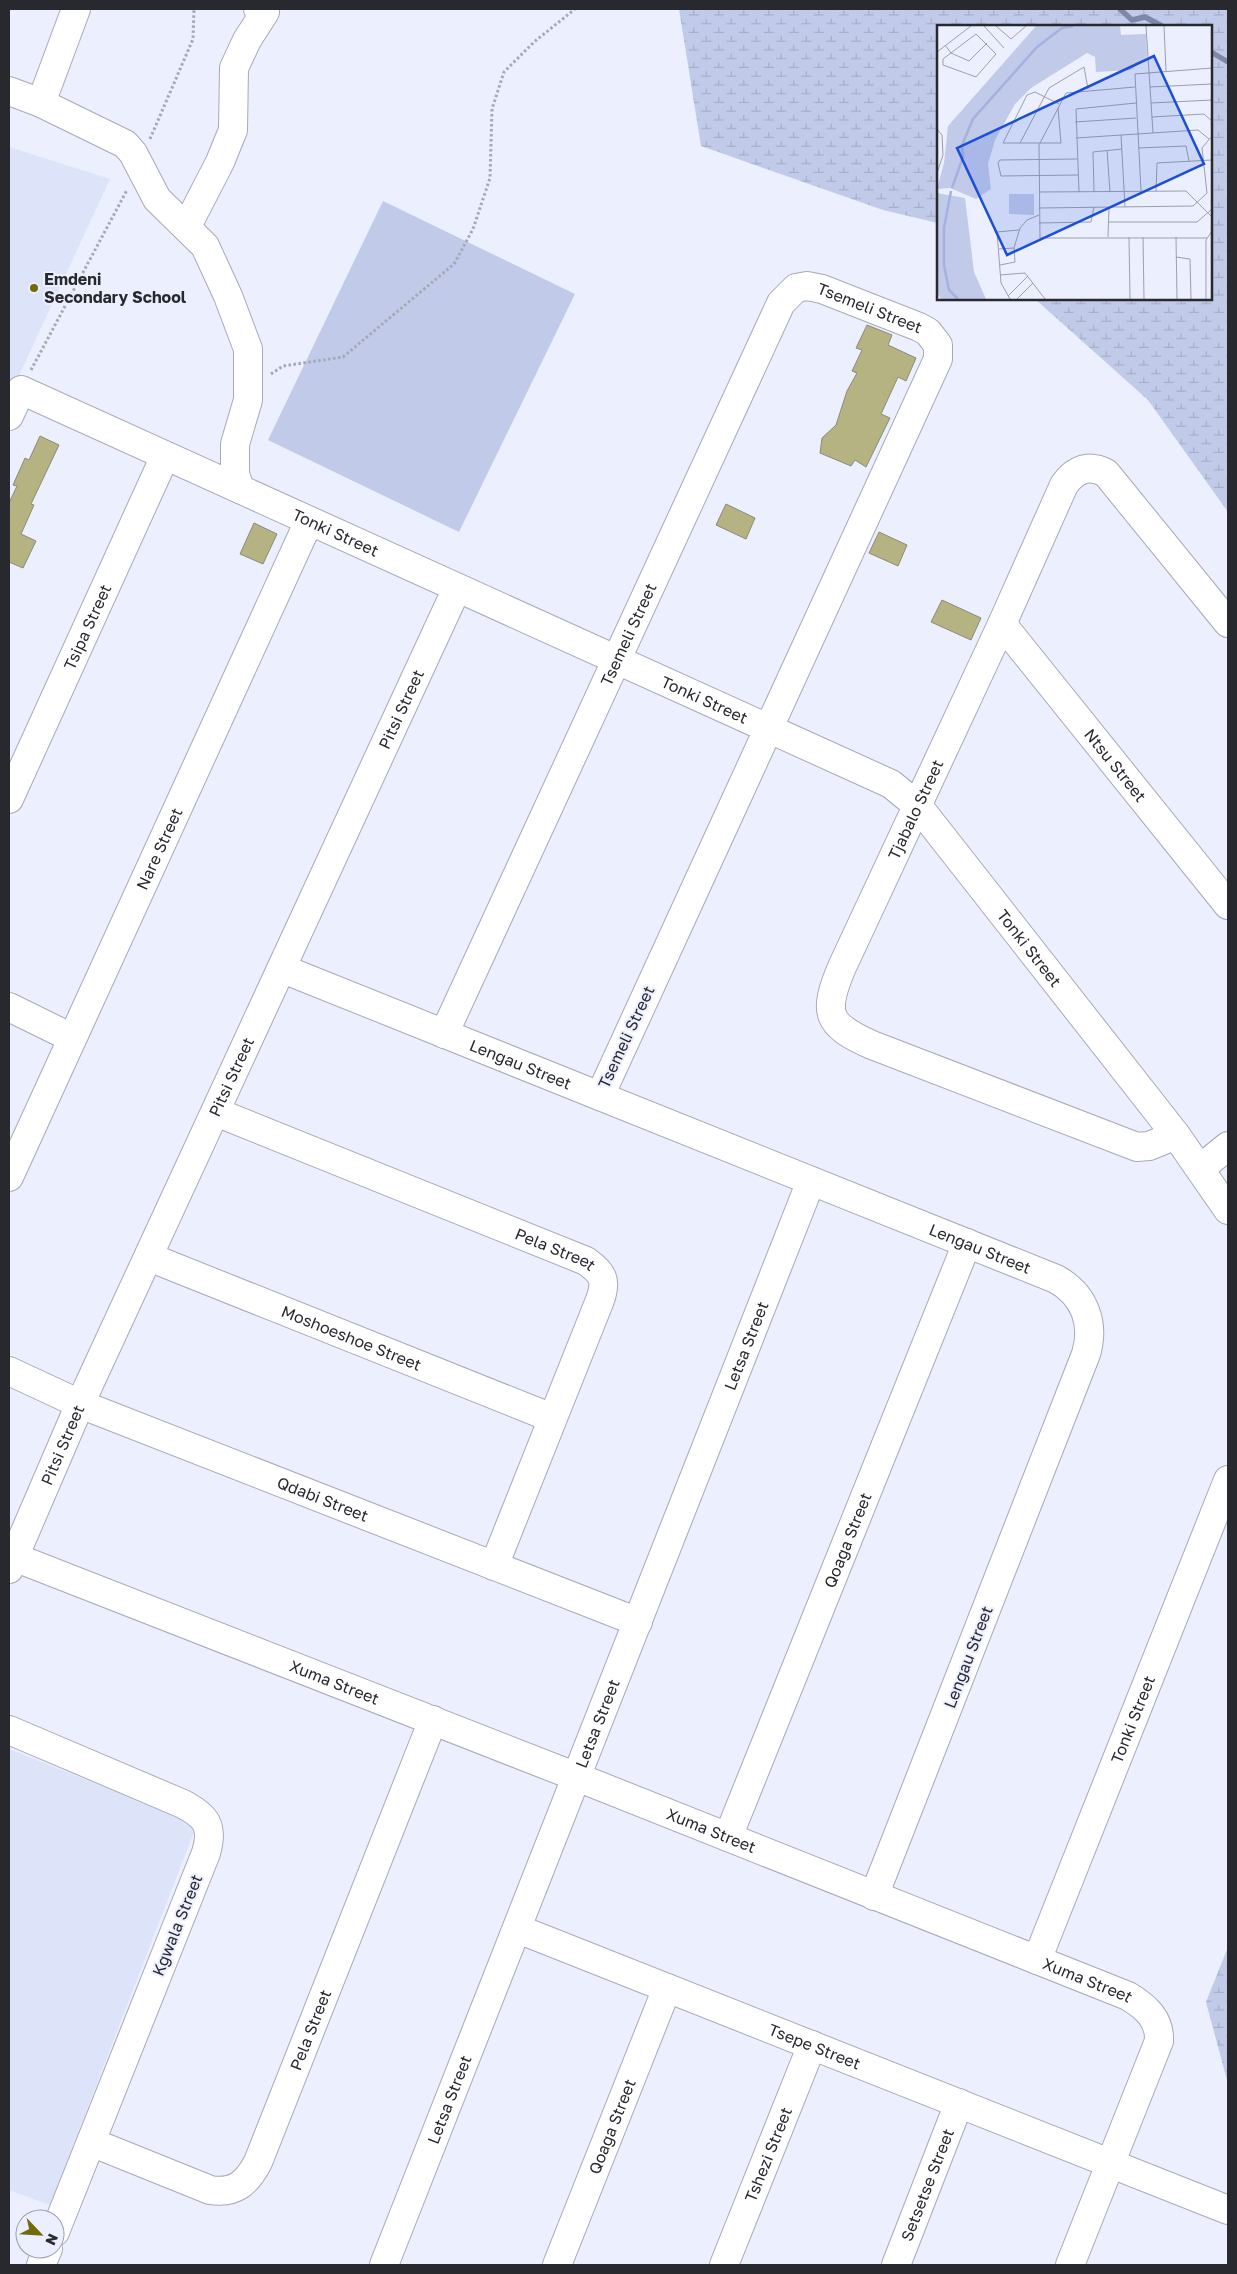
<svg xmlns="http://www.w3.org/2000/svg" width="1237" height="2274" viewBox="0 0 1237 2274" font-family="'Golos Text',sans-serif">
  <style>
    .built { fill: #dde3f9 }
    .grass { fill: #c2cae9 }
    .wetland { fill: url(#wetland-marsh) }
    .lines { fill: none; stroke-linecap: round; stroke-linejoin: round }
    .stream { stroke: #8088aa; stroke-width: 5.5 }
    .building { fill: #b4b381; stroke: #8b8a7c }
    .minor-casing { stroke: #a6aab8; stroke-width: 30 }
    .path { stroke: #a6a8b4; stroke-width: 3; stroke-dasharray: 2.5 2.5; stroke-linecap: butt }
    .minor { stroke: #fff; stroke-width: 28 }
    .poi-dot { fill: #716c09; stroke: #ebeffe; stroke-width: 2 }
    .labels { text-anchor: middle; stroke-width: 4; stroke-linejoin: round; paint-order: stroke }
    .poi-label { font-size: 16px; font-weight: bold; fill: #28292f; stroke: #ebeffe; text-anchor: start }
    .street-label { font-size: 16px; fill: #28292f; stroke: #ebeffe }
    .inset-river { fill: none; stroke: #a5b1df; stroke-width: 2.5 }
    .inset-road { fill: none; stroke: #9da0ab; stroke-width: 1 }
    .view { fill: #1d4ed8; fill-opacity: 0.15; stroke: #1d4ed8; stroke-width: 2.5 }
    .inset-edge { fill: none; stroke: #28292f; stroke-width: 2.5 }
  </style>
  <defs>
    <pattern id="wetland-marsh" width="20" height="14" patternUnits="userSpaceOnUse" patternTransform="scale(1.25)"><rect width="20" height="14" fill="#c2cae9"/><path d="M1 5h8M5 5V1M11 12h8M15 12V8" fill="none" stroke="#a7aec8"/></pattern>
  </defs>
  <rect width="100%" height="100%" fill="#ebeffe"/>
  <path class="built" d="M9,147L110,179L9,397Z
    M9,1749L197,1824L50,2205L9,2190Z"/>
  <path class="grass" d="M383,201L575,294L459,532L268,440Z"/>
  <path class="wetland" d="M679,9H1228V512L1148,400L1035,299H1211V26H938V223L883,210L701,146Z
    M1228,1947V2084L1206,2002Z"/>
  <g class="lines">
    <path class="stream" d="M1120,9L1132,20L1145,17L1162,26
      M1211,52L1228,62"/>
  </g>
  <path class="building" d="M867,325L892,335L888,345L916,358L906,381L898,377L881,414L890,418L866,467L855,460L851,466L820,453L822,438L836,425L847,391L857,373L852,371L862,350L856,348Z
    M40,436L59,445L31,504L34,505L21,534L36,541L23,568L9,562V503L17,486L13,485L25,458L29,460Z
    M726,504L755,518L746,539L716,525Z
    M254,523L277,534L263,564L240,554Z
    M879,532L907,545L898,566L869,553Z
    M942,600L981,618L971,640L931,622Z"/>
  <g class="lines">
    <defs>
      <g id="minor">
        <path d="M9,91L41,103L76,9"/>
        <path d="M41,103L125,144L133,153L157,199L205,246L228,296L248,349V400L235,444V474L240,489"/>
        <path d="M187,226L220,162L233,130L234,68L247,40L265,12L258,9"/>
        <path id="s1" d="M9,416L21,390L891,784L918,806L1176,1135L1228,1210"/>
        <path id="s2" d="M1002,624L1228,905"/>
        <path id="s3" d="M9,799L165,456"/>
        <path id="s4" d="M283,969L1056,1279C1085,1295 1095,1324 1086,1354L874,1896"/>
        <path d="M9,1007L72,1038"/>
        <path id="s5" d="M444,1034L781,303L796,288L807,286L822,289L919,327L928,332L938,345V359L600,1096"/>
        <path id="s6" d="M216,1112L586,1261C603,1273 607,1280 600,1300L494,1566"/>
        <path id="s7" d="M1176,1135L1149,1146L1137,1147L872,1045C827,1025 822,1014 842,967L1002,624L1064,485C1075,469 1089,464 1106,473L1228,623"/>
        <path d="M1201,1168L1228,1146"/>
        <path id="s8" d="M9,1177L309,521"/>
        <path id="s9" d="M149,1257L552,1418"/>
        <path id="s10" d="M9,1371L80,1404L638,1622"/>
        <path id="s11" d="M14,1557L577,1777L1128,1996C1146,2007 1160,2019 1159,2041L1070,2265"/>
        <path id="s12" d="M9,1569L80,1404L457,588"/>
        <path d="M9,1730L183,1804C206,1816 214,1826 206,1853L55,2232"/>
        <path id="s13" d="M728,1837L967,1243"/>
        <path id="s14" d="M518,1929L1228,2210"/>
        <path id="s15" d="M1037,1960L1228,1480"/>
        <path id="s16" d="M91,2142L210,2190C235,2194 247,2183 258,2162L433,1720"/>
        <path d="M41,2265L48,2249"/>
        <path id="s17" d="M384,2265L811,1181"/>
        <path id="s18" d="M557,2265L667,1988"/>
        <path id="s19" d="M724,2265L812,2045"/>
        <path id="s20" d="M896,2265L959,2103"/>
      </g>
    </defs>
    <use href="#minor" class="minor-casing"/>
    <path class="path" d="M150,139L193,39L194,9
      M31,370L127,190
      M271,374L283,366L343,357L454,264L473,229L490,178L492,109L504,72L534,42L575,9"/>
    <use href="#minor" class="minor"/>
  </g>
  <circle class="poi-dot" cx="34" cy="288" r="5"/>
  <g class="labels">
    <g class="poi-label">
      <text x="44" y="285">Emdeni<tspan x="44" dy="18">Secondary School</tspan></text>
    </g>
    <g class="street-label">
      <text dy="6" stroke="none"><textPath href="#s5" startOffset="904">Tsemeli Street</textPath></text>
      <text dy="6" stroke="none"><textPath href="#s1" startOffset="374">Tonki Street</textPath></text>
      <text dy="6" stroke="none"><textPath href="#s3" startOffset="189">Tsipa Street</textPath></text>
      <text dy="6" stroke="none"><textPath href="#s5" startOffset="440">Tsemeli Street</textPath></text>
      <text dy="6" stroke="none"><textPath href="#s1" startOffset="779">Tonki Street</textPath></text>
      <text dy="6" stroke="none"><textPath href="#s12" startOffset="945">Pitsi Street</textPath></text>
      <text dy="6" stroke="none"><textPath href="#s2" startOffset="181">Ntsu Street</textPath></text>
      <text dy="6" stroke="none"><textPath href="#s7" startOffset="600">Tjabalo Street</textPath></text>
      <text dy="6" stroke="none"><textPath href="#s8" startOffset="361">Nare Street</textPath></text>
      <text dy="6" stroke="none"><textPath href="#s1" startOffset="1199">Tonki Street</textPath></text>
      <text transform="translate(626 1037) rotate(-65)" y="6">Tsemeli Street</text>
      <text dy="6" stroke="none"><textPath href="#s4" startOffset="256">Lengau Street</textPath></text>
      <text dy="6" stroke="none"><textPath href="#s12" startOffset="540">Pitsi Street</textPath></text>
      <text dy="6" stroke="none"><textPath href="#s4" startOffset="751">Lengau Street</textPath></text>
      <text dy="6" stroke="none"><textPath href="#s6" startOffset="366">Pela Street</textPath></text>
      <text dy="6" stroke="none"><textPath href="#s9" startOffset="218">Moshoeshoe Street</textPath></text>
      <text dy="6" stroke="none"><textPath href="#s17" startOffset="988">Letsa Street</textPath></text>
      <text dy="6" stroke="none"><textPath href="#s12" startOffset="135">Pitsi Street</textPath></text>
      <text dy="6" stroke="none"><textPath href="#s10" startOffset="339">Qdabi Street</textPath></text>
      <text dy="6" stroke="none"><textPath href="#s13" startOffset="320">Qoaga Street</textPath></text>
      <text transform="translate(968 1657) rotate(-69)" y="6">Lengau Street</text>
      <text dy="6" stroke="none"><textPath href="#s11" startOffset="344">Xuma Street</textPath></text>
      <text dy="6" stroke="none"><textPath href="#s15" startOffset="259">Tonki Street</textPath></text>
      <text dy="6" stroke="none"><textPath href="#s17" startOffset="582">Letsa Street</textPath></text>
      <text dy="6" stroke="none"><textPath href="#s11" startOffset="749">Xuma Street</textPath></text>
      <text transform="translate(177 1925) rotate(-68)" y="6">Kgwala Street</text>
      <text dy="6" stroke="none"><textPath href="#s11" startOffset="1154">Xuma Street</textPath></text>
      <text dy="6" stroke="none"><textPath href="#s16" startOffset="331">Pela Street</textPath></text>
      <text dy="6" stroke="none"><textPath href="#s14" startOffset="319">Tsepe Street</textPath></text>
      <text dy="6" stroke="none"><textPath href="#s17" startOffset="178">Letsa Street</textPath></text>
      <text dy="6" stroke="none"><textPath href="#s18" startOffset="149">Qoaga Street</textPath></text>
      <text dy="6" stroke="none"><textPath href="#s19" startOffset="119">Tshezi Street</textPath></text>
      <text dy="6" stroke="none"><textPath href="#s20" startOffset="86">Setsetse Street</textPath></text>
    </g>
  </g>
  <g transform="translate(937 25)">
    <rect width="275" height="275" fill="#ebeffe"/>
    <path d="M72,169H97V190L72,189Z" fill="#c2cae9"/>
    <path d="M99,1H183L184,10L209,9L210,32L194,45L159,47L158,32L150,28L94,63L78,79L58,115L51,139L54,164L39,174L13,163L0,164L7,138L11,101ZM0,168L28,173L37,247L49,274H4L0,268Z" fill="#c2cae9"/>
    <path class="inset-river" d="M15,163L26,132L25,120L36,94L100,22L125,3L136,1M14,166L7,203V240L12,265L21,274"/>
    <path class="inset-road" d="M47,1L67,23M59,1L74,14L89,1M209,1L216,108M227,1L229,46M39,9L59,29L39,52L6,40V34ZM8,20L14,28L32,36L50,18M0,27L34,1M198,62L129,68L102,120L103,213H270M213,62L275,59M214,78L275,75M121,83L124,118H66L90,70L98,67L122,79M215,92L267,89L275,96M138,97L199,93M0,104L5,110L6,130L0,148M184,110L188,182M139,113L261,105L272,114M83,118L112,63L147,42L151,64M201,123L249,121L252,136M170,125L173,167M140,134L63,135L61,138L64,151L141,150M204,166L198,49L275,43M219,166L220,138L275,135M102,167L249,166L275,192M142,167L139,84L199,78M157,167L156,127L185,124M102,183L256,181L270,168L265,123L275,111M172,197H260L275,184M102,198L154,197L157,182M171,212L172,182M192,212L193,274M206,212L207,274M239,212L240,274M77,223L83,203L90,195L102,190M62,224L77,223L78,237L63,240M239,232L253,234L254,274M63,250L88,248L108,274M71,271L91,251M73,274L64,258L60,207L82,205M80,274L96,258M269,274V215L275,206"/>
    <path class="view" d="M217,31L267,139L70,230L20,123Z"/>
    <rect width="275" height="275" class="inset-edge"/>
  </g>
  <rect width="1237" height="2274" fill="none" stroke="#28292f" stroke-width="20"/>
  <g transform="translate(40 2234) rotate(115)"><circle r="24" fill="#ebeffe" stroke="#9da0ab"/>
  <path d="M0-4L9 19L0 12L-9 19Z" fill="#716c09"/>
  <text y="-8" font-size="14" font-weight="bold" text-anchor="middle" fill="#28292f">N</text>
  </g>
</svg>
